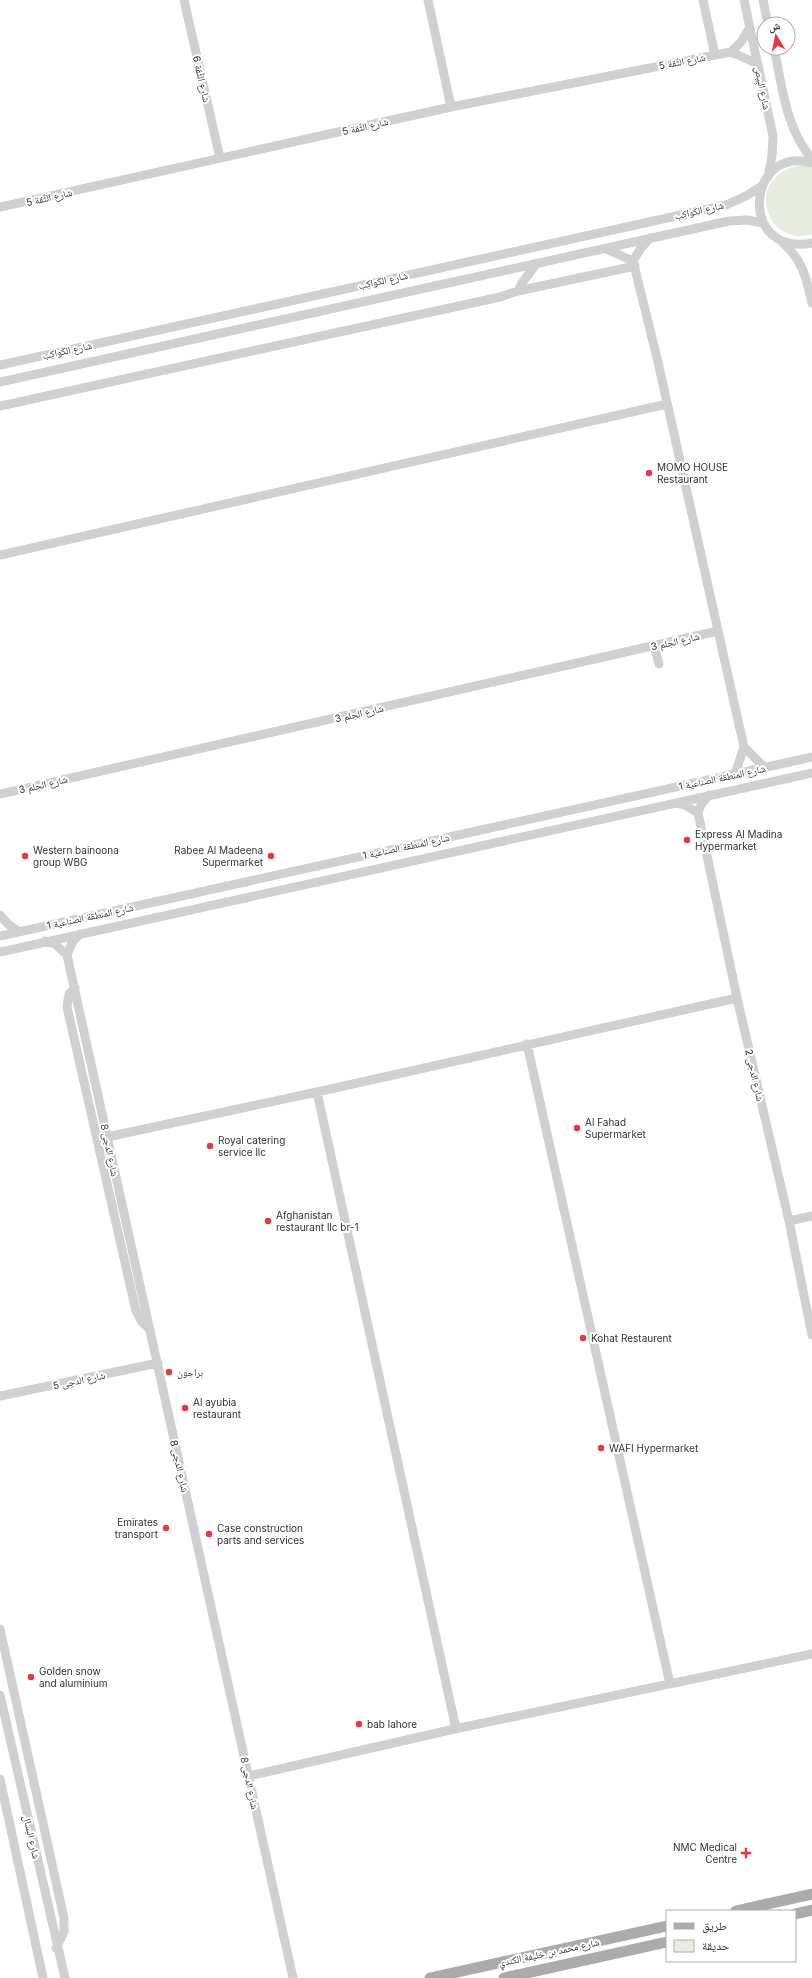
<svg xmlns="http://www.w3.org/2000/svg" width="812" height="1978" viewBox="0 0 812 1978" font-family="Inter,'Noto Naskh Arabic',sans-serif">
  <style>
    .green { fill: #e6ecdf }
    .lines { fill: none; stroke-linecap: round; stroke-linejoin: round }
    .minor { stroke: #d0d0d0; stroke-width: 9 }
    .major { stroke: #ababab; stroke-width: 11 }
    .poi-dot { fill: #e63946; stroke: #fff; stroke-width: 1.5 }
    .labels { text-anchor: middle; stroke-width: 4; stroke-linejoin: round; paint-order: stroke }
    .street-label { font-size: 10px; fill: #333; stroke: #fff }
    .poi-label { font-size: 10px; fill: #333; stroke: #fff; text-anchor: start }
  </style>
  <rect width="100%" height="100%" fill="#fff"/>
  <path class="green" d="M802,165L812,167V234C765,249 742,174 802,165Z"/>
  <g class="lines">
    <path class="minor" d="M184,0L220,158
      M428,0L451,107
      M703,0L715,55
      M744,0L773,136L772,156L768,177
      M763,0L768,24
      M774,48C782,86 786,129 812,159
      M731,52L741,42L750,27
      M812,163C747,144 737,257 812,243
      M0,207L451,107L731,52L758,64
      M650,238L641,248L633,261L658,362L744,747L735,774
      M782,242C803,260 806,277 812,303
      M606,249L633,261
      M518,291L635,266
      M0,365L726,205L744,197L762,186
      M0,382L729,221L747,220L763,223
      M0,406L500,297L518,291L522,283L537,263
      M0,555L667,404
      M654,646L659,664
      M744,747L764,767
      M0,794L718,631
      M709,795L701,805L698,813L737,998L789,1221L812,1335
      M676,803L685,805L698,813
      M0,915L8,924L19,932
      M0,936L812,757
      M45,941L55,944L67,955L293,1978
      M0,952L812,773
      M67,955L73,941L80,934
      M75,988L69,994L67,1007L136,1311L142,1322L150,1329
      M527,1044L670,1684
      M317,1092L456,1729
      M107,1137L317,1092L737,998
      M789,1221L812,1216
      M0,1396L158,1363
      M0,1629L64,1918V1932L56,1948
      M0,1695L65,1978
      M249,1776L450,1730L812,1654
      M0,1779L43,1978"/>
    <path class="major" d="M736,1911L812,1894
      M795,1914L812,1910
      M430,1978L667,1926
      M504,1978L667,1942"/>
  </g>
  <g class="poi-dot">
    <circle cx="649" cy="473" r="4"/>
    <circle cx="687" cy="840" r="4"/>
    <circle cx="25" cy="856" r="4"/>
    <circle cx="271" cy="856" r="4"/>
    <circle cx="577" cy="1128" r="4"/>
    <circle cx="210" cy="1146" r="4"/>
    <circle cx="268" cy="1221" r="4"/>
    <circle cx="583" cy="1338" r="4"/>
    <circle cx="169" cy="1372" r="4"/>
    <circle cx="185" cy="1408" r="4"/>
    <circle cx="601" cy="1448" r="4"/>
    <circle cx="166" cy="1528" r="4"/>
    <circle cx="209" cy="1534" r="4"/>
    <circle cx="31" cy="1677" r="4"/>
    <circle cx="359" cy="1724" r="4"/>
    <path d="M744 1847h4v4h4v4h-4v4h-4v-4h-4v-4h4z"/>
  </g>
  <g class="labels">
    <g class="street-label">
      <text transform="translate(682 61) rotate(-11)" y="4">شارع الثِّقة 5</text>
      <text transform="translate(202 79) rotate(77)" y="4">شارع الثِّقة 6</text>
      <text transform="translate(763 88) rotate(78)" y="4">شارع البِيص</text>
      <text transform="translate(365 126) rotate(-13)" y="4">شارع الثِّقة 5</text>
      <text transform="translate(49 197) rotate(-13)" y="4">شارع الثِّقة 5</text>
      <text transform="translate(699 210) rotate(-13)" y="4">شارع الكَواكِب</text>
      <text transform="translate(383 280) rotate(-12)" y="4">شارع الكَواكِب</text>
      <text transform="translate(67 350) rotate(-12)" y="4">شارع الكَواكِب</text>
      <text transform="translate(675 641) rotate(-13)" y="4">شارع الحِلم 3</text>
      <text transform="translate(359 713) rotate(-13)" y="4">شارع الحِلم 3</text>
      <text transform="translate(722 777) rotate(-12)" y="4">شارع المنطقة الصناعية 1</text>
      <text transform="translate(43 784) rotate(-13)" y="4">شارع الحِلم 3</text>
      <text transform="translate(406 846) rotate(-12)" y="4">شارع المنطقة الصناعية 1</text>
      <text transform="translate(90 916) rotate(-12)" y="4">شارع المنطقة الصناعية 1</text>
      <text transform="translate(755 1075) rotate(77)" y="4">شارع الدجى 2</text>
      <text transform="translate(110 1150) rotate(78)" y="4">شارع الدجى 8</text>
      <text transform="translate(79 1380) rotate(-12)" y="4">شارع الدجى 5</text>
      <text transform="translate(180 1466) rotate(77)" y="4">شارع الدجى 8</text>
      <text transform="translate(250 1783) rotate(78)" y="4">شارع الدجى 8</text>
      <text transform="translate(32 1837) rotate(77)" y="4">شارع البسال</text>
      <text transform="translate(549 1952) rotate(-12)" y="4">شارع محمد بن خليفة الكندي</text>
    </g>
    <g class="poi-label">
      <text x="657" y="471">MOMO HOUSE<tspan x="657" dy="12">Restaurant</tspan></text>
      <text x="695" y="838">Express Al Madina<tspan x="695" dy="12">Hypermarket</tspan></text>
      <text x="33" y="854">Western bainoona<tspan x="33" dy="12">group WBG</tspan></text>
      <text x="263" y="854" text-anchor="end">Rabee Al Madeena<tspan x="263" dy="12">Supermarket</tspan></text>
      <text x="585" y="1126">Al Fahad<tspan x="585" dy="12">Supermarket</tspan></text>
      <text x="218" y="1144">Royal catering<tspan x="218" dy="12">service llc</tspan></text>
      <text x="276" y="1219">Afghanistan<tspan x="276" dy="12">restaurant llc br-1</tspan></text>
      <text x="591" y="1342">Kohat Restaurent</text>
      <text x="177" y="1376">براجون</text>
      <text x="193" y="1406">Al ayubia<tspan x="193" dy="12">restaurant</tspan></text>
      <text x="609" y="1452">WAFI Hypermarket</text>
      <text x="158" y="1526" text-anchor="end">Emirates<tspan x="158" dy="12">transport</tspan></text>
      <text x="217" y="1532">Case construction<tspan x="217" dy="12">parts and services</tspan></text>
      <text x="39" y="1675">Golden snow<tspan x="39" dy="12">and aluminium</tspan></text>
      <text x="367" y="1728">bab lahore</text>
      <text x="737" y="1851" text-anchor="end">NMC Medical<tspan x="737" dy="12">Centre</tspan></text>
    </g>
  </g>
  <rect x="666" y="1910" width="130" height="52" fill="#ffffff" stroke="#adadad"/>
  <rect x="674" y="1923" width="20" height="6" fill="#ababab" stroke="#adadad"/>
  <text x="702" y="1930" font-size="12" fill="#333333">طريق</text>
  <rect x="674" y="1940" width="20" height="12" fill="#e6ecdf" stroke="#adadad"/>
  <text x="702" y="1950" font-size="12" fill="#333333">حديقة</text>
  <g transform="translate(776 36) rotate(350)"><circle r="19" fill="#ffffff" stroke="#adadad"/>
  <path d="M0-3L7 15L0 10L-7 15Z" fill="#e63946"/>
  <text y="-6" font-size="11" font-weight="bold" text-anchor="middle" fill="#333333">ش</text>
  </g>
</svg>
